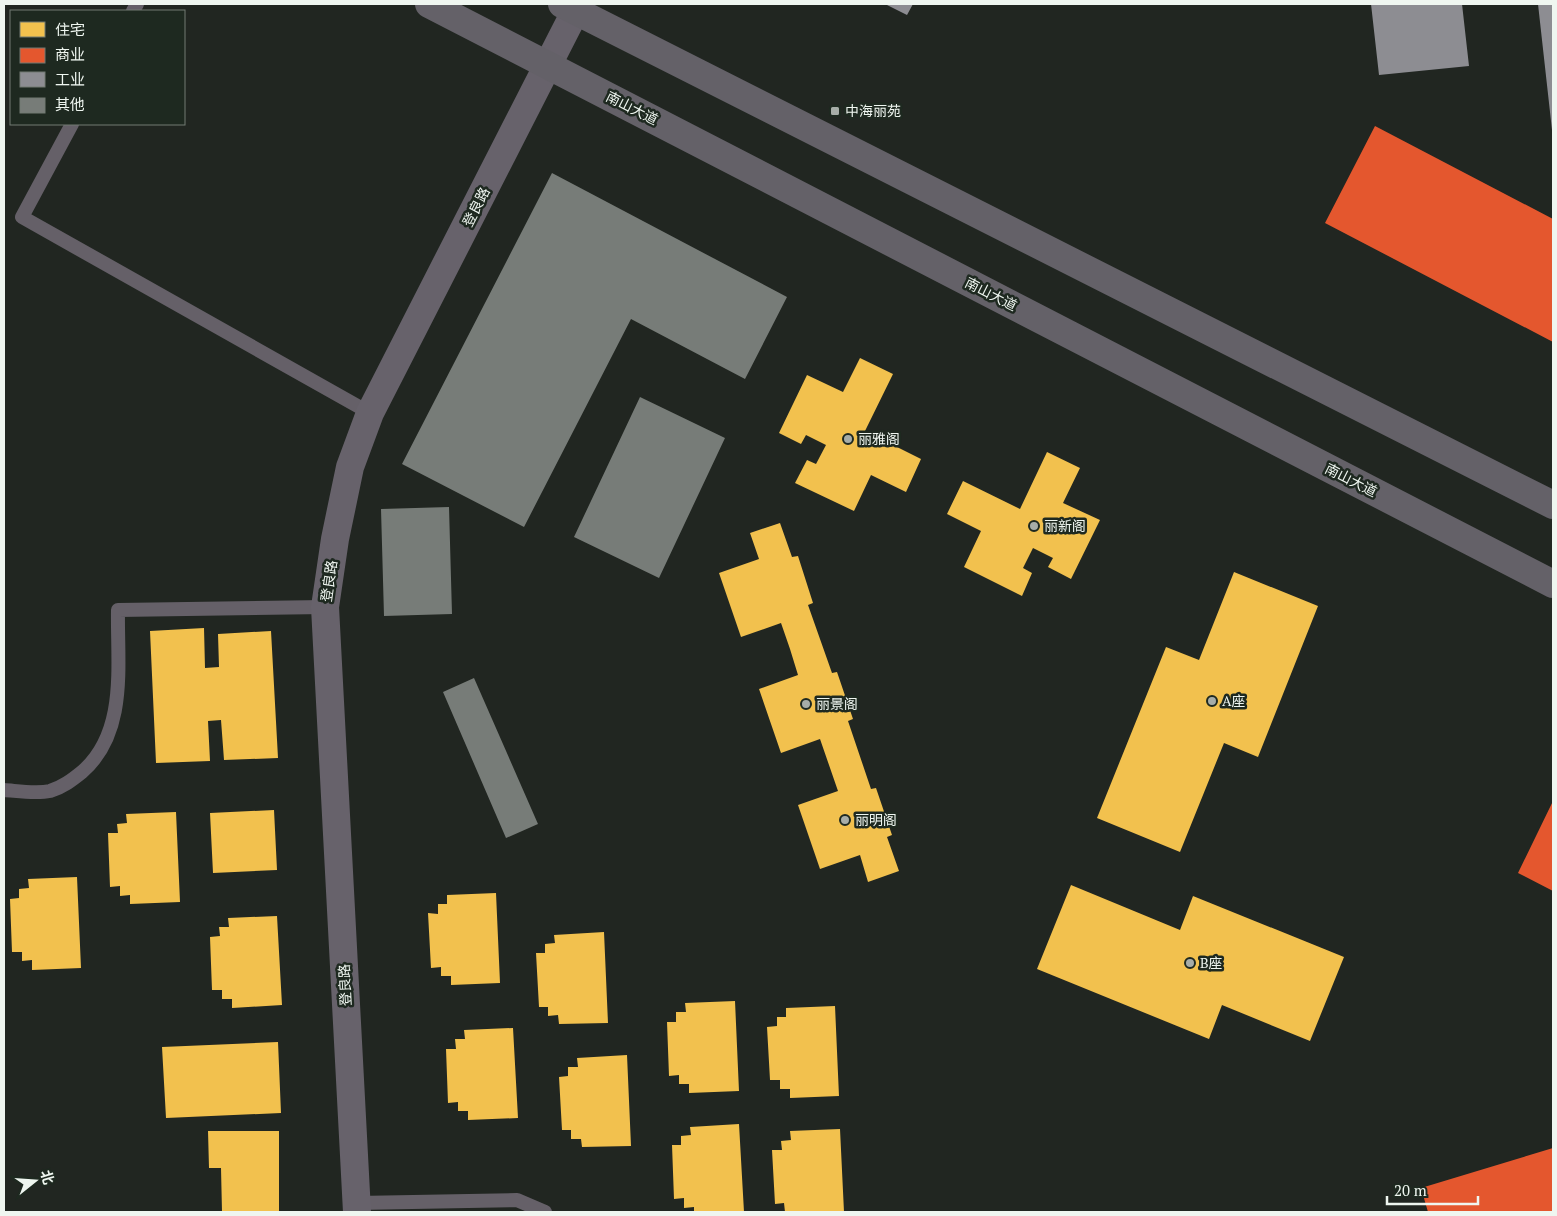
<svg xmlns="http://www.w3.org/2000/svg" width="1557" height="1216" viewBox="0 0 1557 1216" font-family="'PT Serif','Noto Sans SC',serif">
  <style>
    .homes { fill: #f2c14e }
    .shops { fill: #e4572e }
    .industry { fill: #8d8d92 }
    .building { fill: #777c78 }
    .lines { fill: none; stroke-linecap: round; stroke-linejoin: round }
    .service { stroke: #656068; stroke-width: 14 }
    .secondary { stroke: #67626b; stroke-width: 28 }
    .primary { stroke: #646168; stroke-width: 28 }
    .poi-dot { fill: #a7ada8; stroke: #1e2920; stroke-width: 2 }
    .labels { text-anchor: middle; stroke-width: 5; stroke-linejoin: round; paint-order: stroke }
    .street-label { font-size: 14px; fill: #eff6f0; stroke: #1e2920 }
    .poi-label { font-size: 14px; fill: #eff6f0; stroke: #1e2920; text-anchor: start }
  </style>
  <rect width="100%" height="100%" fill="#212621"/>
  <path class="homes" d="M860,358L893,374L865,431L921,459L906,492L871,475L854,511L795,483L807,460L816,464L826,445L806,435L801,444L779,433L807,375L843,392Z
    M1047,452L1080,468L1063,503L1100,520L1071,579L1048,567L1053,558L1033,548L1023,568L1032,573L1022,596L964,567L981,531L947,514L963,481L1020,509Z
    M780,523L792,557L798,556L813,603L808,605L832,673L837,672L853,719L848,721L871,789L876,788L892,835L887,837L899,871L868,882L860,855L820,869L798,805L838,791L820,739L781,753L759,689L798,675L790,649L781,623L741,637L719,573L759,559L750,533Z
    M1234,572L1318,606L1258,757L1224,743L1180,852L1097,818L1166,647L1199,660Z
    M204,628L205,668L219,667L218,634L271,631L278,758L224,760L221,720L208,721L210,761L156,763L150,631Z
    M274,810L277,870L213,873L210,813Z
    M176,812L180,902L130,904V895L120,896V886L110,887L108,833H118L117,824L127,823L126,814Z
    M77,877L81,968L32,970V960L22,961V952H12L10,899L19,898V889L29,888L28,879Z
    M1071,885L1180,930L1193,896L1344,957L1310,1041L1222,1005L1209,1039L1037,969Z
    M496,893L500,983L451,985V976H441V967L431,968L428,913L438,914V904H447V895Z
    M277,916L282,1005L232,1008V999H222V990H212L210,937L220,936L219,927H229L228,918Z
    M604,932L608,1023L559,1024L558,1015L548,1016V1007H539L536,953H545V944L555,943L554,935Z
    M735,1001L739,1091L689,1093V1084H679V1075L669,1076L667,1022H676V1012H686L685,1003Z
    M835,1006L839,1096L790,1098V1089H780V1080H770L767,1027L777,1026V1017H786V1008Z
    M513,1028L518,1118L468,1120V1111H458V1102L448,1103L446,1049H456L455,1039H465L464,1030Z
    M278,1042L281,1113L166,1118L162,1047Z
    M627,1055L631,1146L582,1147L581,1139H571V1130H562L559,1077L568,1076V1067H578L577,1058Z
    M739,1124L744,1212H694V1207L684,1208V1198L674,1199L672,1145H681V1136L691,1135L690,1127Z
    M840,1129L844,1212H785L784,1203L775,1204L772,1150H782L781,1141L791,1140L790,1131Z
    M208,1131H279V1212H222L221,1168H209Z"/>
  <path class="shops" d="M1375,126L1553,219V342L1325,223Z
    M1553,801V891L1518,873Z
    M1553,1148V1212H1428L1421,1188Z"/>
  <path class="industry" d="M885,4H913L907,15Z
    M1371,4H1462L1469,66L1379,75Z
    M1538,4H1553V130H1552Z"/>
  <path class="building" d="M552,173L787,297L745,379L631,319L524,527L402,464Z
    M640,397L725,438L659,578L574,537Z
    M449,507L452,614L384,616L381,509Z
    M474,678L538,824L506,838L443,692Z"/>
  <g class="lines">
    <path class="service" d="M133,11L137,4
      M72,124L22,217L370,413
      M4,790C18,791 36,794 50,791C63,787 72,780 82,772C128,732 117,665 118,610L325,607
      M357,1203L517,1200L545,1212"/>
    <path class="secondary" d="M357,1212L325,607L335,539L350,467L370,413L579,4"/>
    <path class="primary" d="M429,4L1553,584
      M562,4L1553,505"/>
  </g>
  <g class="poi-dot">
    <rect x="830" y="106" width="10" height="10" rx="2.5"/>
    <circle cx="848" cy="439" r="5"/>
    <circle cx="1034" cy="526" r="5"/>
    <circle cx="1212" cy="701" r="5"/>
    <circle cx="806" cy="704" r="5"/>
    <circle cx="845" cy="820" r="5"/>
    <circle cx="1190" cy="963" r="5"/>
  </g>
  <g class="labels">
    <g class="street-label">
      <text transform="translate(632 108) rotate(27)" y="5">南山大道</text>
      <text transform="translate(476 207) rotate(-63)" y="5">登良路</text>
      <text transform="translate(991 294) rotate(27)" y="5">南山大道</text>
      <text transform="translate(1351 480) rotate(27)" y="5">南山大道</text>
      <text transform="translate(329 581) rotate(-82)" y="5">登良路</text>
      <text transform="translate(345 985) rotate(-93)" y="5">登良路</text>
    </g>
    <g class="poi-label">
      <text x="845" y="116">中海丽苑</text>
      <text x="858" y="444">丽雅阁</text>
      <text x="1044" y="531">丽新阁</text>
      <text x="1222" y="706">A座</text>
      <text x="816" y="709">丽景阁</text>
      <text x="855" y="825">丽明阁</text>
      <text x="1200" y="968">B座</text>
    </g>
  </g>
  <rect width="1557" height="1216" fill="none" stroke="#eff6f0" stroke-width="10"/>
  <rect x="10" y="10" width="175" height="115" fill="#1e2920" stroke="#727b73"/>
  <rect x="20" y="22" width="25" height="15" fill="#f2c14e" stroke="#727b73"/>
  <text x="55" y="35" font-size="15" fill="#eff6f0">住宅</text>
  <rect x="20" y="48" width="25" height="15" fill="#e4572e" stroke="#727b73"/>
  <text x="55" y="60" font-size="15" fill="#eff6f0">商业</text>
  <rect x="20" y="72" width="25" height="15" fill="#8d8d92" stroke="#727b73"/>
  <text x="55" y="85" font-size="15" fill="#eff6f0">工业</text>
  <rect x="20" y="98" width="25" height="15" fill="#777c78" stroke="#727b73"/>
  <text x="55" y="110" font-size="15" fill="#eff6f0">其他</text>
  <g transform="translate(35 1181) rotate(73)" stroke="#1e2920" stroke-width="4" paint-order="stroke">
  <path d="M0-4L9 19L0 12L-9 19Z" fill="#eff6f0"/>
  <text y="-8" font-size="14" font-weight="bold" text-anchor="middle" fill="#eff6f0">北</text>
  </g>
  <path d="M1387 1196v8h91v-8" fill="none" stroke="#eff6f0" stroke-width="2.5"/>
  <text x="1394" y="1196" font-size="15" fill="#eff6f0" stroke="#1e2920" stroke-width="4" paint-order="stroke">20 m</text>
</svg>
